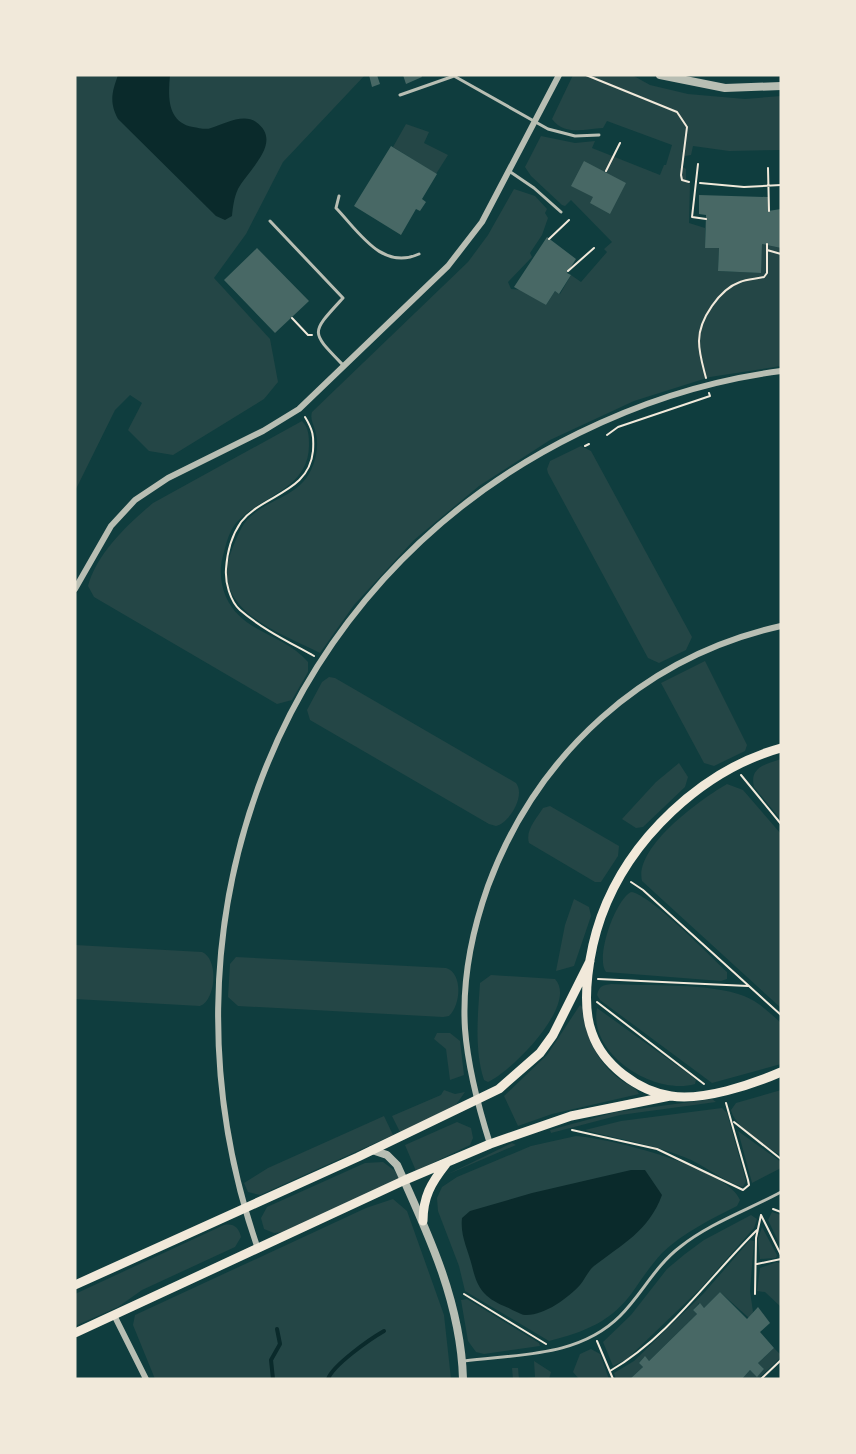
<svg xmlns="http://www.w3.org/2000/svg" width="856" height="1454" viewBox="0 0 856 1454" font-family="'PT Serif',serif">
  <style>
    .green { fill: #244646 }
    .water { fill: #0a2a2b }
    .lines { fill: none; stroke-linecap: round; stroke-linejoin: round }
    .stream { stroke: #0a2a2b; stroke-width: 4 }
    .building { fill: #486865 }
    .path { stroke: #f1e9da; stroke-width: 2 }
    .service { stroke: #b8beb3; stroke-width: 3 }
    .minor { stroke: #b8beb3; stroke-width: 6 }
    .tertiary { stroke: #b8beb3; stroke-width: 8 }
    .secondary { stroke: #f1e9da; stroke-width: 9 }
  </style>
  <rect width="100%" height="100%" fill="#0f3d3e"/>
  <path class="green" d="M75,75H365L283,162L246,234L214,278L270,339L278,382L264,399L173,455L149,451L128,430L142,403L130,395L115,410L75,491Z
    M573,75H632L650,85L688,94L745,99L781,96V150L729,151L693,146L691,155L685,156L683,167L686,169V179L690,184L689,223L705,228V248H719L718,271L760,273L762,244L781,248V366L710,377L634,401L550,440L479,486L414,540L354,605L320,653C281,633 209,610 231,552C236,540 241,524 251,516C271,498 299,496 311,470C317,458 319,443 315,430C313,423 310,419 312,412L468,262L488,235L514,189L535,196L547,209L545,213L548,218L542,235L530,253L532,257L508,282L511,289L523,290L546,305L555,291L560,294L571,275L581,282L607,252L604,249L612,242L571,200L565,206L562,205L531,176L525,167L541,136L575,143L595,141L592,148L660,175L664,165H666L672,145L607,121L603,128C585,129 564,136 552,119Z
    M406,124L429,132L424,143L448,155L436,174L393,147Z
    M302,421C309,428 309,437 309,446C308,490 261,495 236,523C230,530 226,543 224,552C219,567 220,583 226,597C242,633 284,634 308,662V672L292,700L277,704L94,597L88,586C97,553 128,524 153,503Z
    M581,446L591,451L692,637L686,650L659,663L648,658L548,473L547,469L550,461Z
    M705,661L747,745L745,751L714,766L704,763L661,683Z
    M329,677L335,678L516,783C526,796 509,823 496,826L489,824L310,720L307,710L322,682Z
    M781,759V820L754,787C749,767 766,764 781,759Z
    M679,763L688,777L685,787L643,827L636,828L622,819L656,782Z
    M727,784L743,790L781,834V1008L642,881C634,847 701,799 727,784Z
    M550,806L619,846L618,856L601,882H595L529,843C525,830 537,818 543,808Z
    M631,892C650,894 710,956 727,972V979L721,981L606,972C595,958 615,900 631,892Z
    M574,899L589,907L591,916L574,966L556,971L565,925Z
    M75,945L202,952C219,959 216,1000 200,1006L75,999Z
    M236,957L446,968C463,973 461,1005 449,1016L443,1017L238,1006L228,997L230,964Z
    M491,975L555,979C579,1004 511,1072 488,1082L484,1080C474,1049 478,1014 480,983Z
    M611,984C648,986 711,983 744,996C759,1002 770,1013 781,1023V1064L712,1083L600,1000L597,995C599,986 603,985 611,984Z
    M580,1005L582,1007C586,1036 596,1062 621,1080C627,1085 636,1087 639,1094L552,1114L518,1126L504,1096L547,1055Z
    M597,1008L686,1072L696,1080L695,1084C654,1096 588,1054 597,1008Z
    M437,1033H450L460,1041L464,1075L450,1080L446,1049L434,1039Z
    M444,1090L455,1094L465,1092L455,1106L400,1132L392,1116L441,1095Z
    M781,1090V1155C767,1148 734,1126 731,1110L736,1103Z
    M712,1099L716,1102L620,1115L551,1133L550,1130L616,1112Z
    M722,1108L727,1113L746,1181L743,1187C722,1181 705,1165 684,1157C649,1143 620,1140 585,1130L621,1121Z
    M384,1116L393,1135L260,1195L248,1192L244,1183L268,1168Z
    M457,1122L471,1128L473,1138L470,1145L416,1171L405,1145Z
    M738,1131L781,1162V1168L752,1183Z
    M576,1136C609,1138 728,1168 740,1200L737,1206C711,1219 683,1233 662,1253C651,1265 643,1277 634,1290C612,1322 584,1332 549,1341L465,1291L459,1266L438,1211L437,1198L442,1187L457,1177L531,1146Z
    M512,1143L516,1145L446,1175Z
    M383,1162L394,1170L400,1178L283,1232L274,1233L264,1229L261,1218L267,1207L365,1163Z
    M393,1199L407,1211L444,1315L451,1379H155L133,1325L135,1315L366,1208Z
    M772,1212L781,1215V1247L768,1220Z
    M751,1215L757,1219L754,1228L700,1289L627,1359L613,1366L603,1342L631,1315L667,1269L685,1254L704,1240Z
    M224,1225C234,1223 239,1228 241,1237L235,1247L142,1290L118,1307L75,1326V1294Z
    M762,1227L777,1255L776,1258L760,1259L758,1239Z
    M750,1240L754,1241L750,1291L753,1312L749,1318L720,1292L704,1308L699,1303L693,1310L697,1314L649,1361L644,1357L639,1363L643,1367L630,1379H616L614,1373L634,1361L704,1293Z
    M777,1262L781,1264V1307L765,1292L757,1291L760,1268Z
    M467,1299L539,1343L540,1346L484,1354L476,1352L468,1341L461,1300Z
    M774,1348L780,1354L779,1359L758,1379H742L750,1370L757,1376L764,1369L758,1363Z
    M591,1349L600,1354L609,1379H579L573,1372L580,1354Z
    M534,1361L551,1372L549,1379H513L512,1368H518L519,1379L535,1377Z"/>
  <path class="water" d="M118,75H170C168,97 167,122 193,127C199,128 206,130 211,128C224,124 243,113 256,122C284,142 248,170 238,189C234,198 233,206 232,216L225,220L216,216L118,119C109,102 112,92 118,75Z
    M631,1170H645L662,1195C649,1231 621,1245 594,1266C588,1271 585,1279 580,1285C568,1298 544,1316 525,1315C519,1314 510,1308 504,1306C483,1297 477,1287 472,1266C468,1249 460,1236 462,1218L470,1211L532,1193Z"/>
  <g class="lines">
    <path class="stream" d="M273,1379L271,1360L280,1344L277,1329
      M328,1379C333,1365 370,1339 384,1331"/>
  </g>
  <path class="building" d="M369,75H377L380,84L372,87Z
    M403,75H421L422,77L406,84Z
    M391,146L437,174L422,199L426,202L420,211L416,209L401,235L354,206Z
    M584,161L626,183L610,214L590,203L593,197L571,186Z
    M699,195L768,197V211L781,209V248L762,244L761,273L718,271L719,248H705L706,215L699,214Z
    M547,237L576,259L567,273L571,275L559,294L555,291L546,305L514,287Z
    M257,248L309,301L275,333L224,280Z
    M720,1292L747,1319L758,1307L770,1323L760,1332L774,1348L758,1363L764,1369L757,1377L750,1370L742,1379H630L643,1367L639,1363L645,1356L649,1361L697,1314L693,1310L700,1303L704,1308Z"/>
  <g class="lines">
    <path class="path" d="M586,75L677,112L687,127L681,175L682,180L689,182
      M698,164L692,217L706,219
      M768,168L769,211
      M606,171L620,143
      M700,183L744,187L781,185
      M549,239L569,220
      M767,244V250L781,254
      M568,271L594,248
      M292,318L308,335H312
      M706,378C703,366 699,354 699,341C699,319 720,289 740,282C747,279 756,279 764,277L767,273V250
      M305,417C313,430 314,436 313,451C309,493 263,494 241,522C232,535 227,553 226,569C225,582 230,601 240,610C262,629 289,642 314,656
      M607,435L618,427L710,396L709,393
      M585,446L589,444
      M741,775L781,824
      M631,882L643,890L781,1015
      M598,979L748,986
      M597,1002L704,1084
      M734,1122L781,1159
      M572,1130L657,1149L743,1190L749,1185L748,1180L726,1103
      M773,1209L781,1212
      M761,1215L781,1255
      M757,1264L781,1259
      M464,1294L546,1344
      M755,1294L756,1238L761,1215
      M597,1341L613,1379
      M610,1371C670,1336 709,1277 757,1230
      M761,1379L781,1360"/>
    <path class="service" d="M400,95L454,76L548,129L575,136L599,135
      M509,171L534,188L561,212
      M339,196L336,208C359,232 382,271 419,254
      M270,221L343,298C310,334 310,331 344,366
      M464,1361C519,1354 579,1357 620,1316C642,1294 655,1266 680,1247C710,1223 748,1210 781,1192"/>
    <path class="minor" d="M75,589L111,526L135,500L168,478L263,431L299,409L448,266L482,222L559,75
      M490,1144C478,1106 468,1069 465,1029C462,981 472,931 488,886C537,754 643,657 781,626
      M258,1249C147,931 272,583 579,433C642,402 711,380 781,371
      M114,1315L146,1379"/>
    <path class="tertiary" d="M660,75L725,88L781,86
      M372,1150L387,1155L397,1165C428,1233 461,1303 463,1379"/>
    <path class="secondary" d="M781,748C702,770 629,839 601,917C590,948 580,1002 592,1033C603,1065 638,1091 671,1096C703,1101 751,1085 781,1072
      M423,1221C423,1197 431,1183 446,1164
      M75,1285L358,1157L499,1089L540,1053L553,1035L590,961
      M75,1333L405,1180L490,1144L571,1116L670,1096"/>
  </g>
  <rect width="856" height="1454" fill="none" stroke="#f1e9da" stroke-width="153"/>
</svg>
